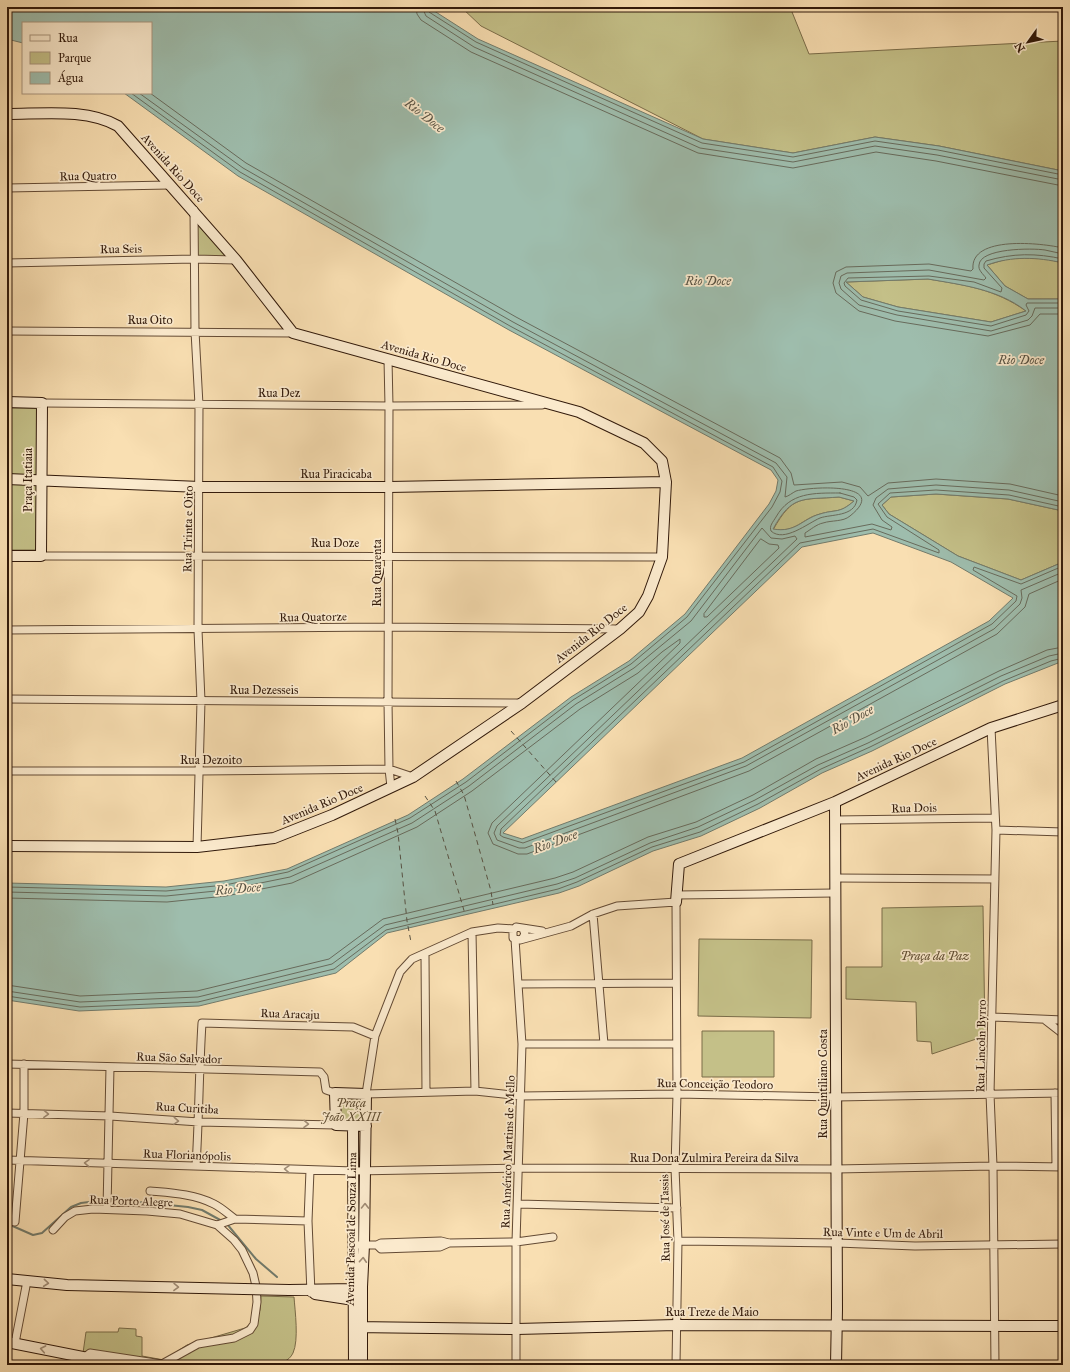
<svg xmlns="http://www.w3.org/2000/svg" width="1070" height="1372" viewBox="0 0 1070 1372" font-family="'IM FELL Great Primer',serif">
  <style>
    .green { fill: #c4c088; stroke: #7a6c49 }
    .water { fill: #9ebdad; stroke: #727b6c; fill-rule: evenodd }
    .lines { fill: none; stroke-linecap: round; stroke-linejoin: round }
    .shore { stroke: #686b5c; stroke-width: 1 }
    .stream { stroke: #727b6c; stroke-width: 2 }
    .ferry { stroke: #575243; stroke-width: 1; stroke-dasharray: 5 4; stroke-linecap: butt }
    .street-casing { stroke: #634a34; stroke-width: 9 }
    .secondary-casing { stroke: #31190a; stroke-width: 12 }
    .street { stroke: #fbeacd; stroke-width: 7 }
    .secondary { stroke: #fbeacd; stroke-width: 10 }
    .secondary-bridge-casing { stroke: #31190a; stroke-width: 12; stroke-linecap: butt }
    .secondary-bridge { stroke: #fbeacd; stroke-width: 10 }
    .oneway { stroke: #a08c75 }
    .labels { text-anchor: middle; stroke-width: 3.5; stroke-linejoin: round; paint-order: stroke }
    .street-label { font-size: 12px; fill: #31190a; stroke: #fbeacd }
    .park-label { font-size: 12px; font-style: italic; fill: #5d4b30; stroke: #fbeacd }
    .water-label { font-size: 13px; font-style: italic; fill: #575243; stroke: #fbeacd }
  </style>
  <rect width="100%" height="100%" fill="#f9dfb2"/>
  <filter id="stains"><feTurbulence type="fractalNoise" baseFrequency=".005" numOctaves="4"/><feColorMatrix values="0 0 0 0 .2 0 0 0 0 .09 0 0 0 0 .02 0 0 0 .5 -.17"/></filter>
  <radialGradient id="worn" r=".72"><stop offset=".6" stop-color="#630" stop-opacity="0"/><stop offset="1" stop-color="#630" stop-opacity=".3"/></radialGradient>
  <path class="green" d="M461,7H790L809,54L1063,41V171L939,146L875,137L793,153L703,139L481,26Z
    M194,210L236,260L194,259Z
    M1010,258H1043L1063,263V299H1028L1005,286L987,265Z
    M928,279C965,285 995,289 1026,311L991,322L898,307L863,297L846,282Z
    M7,408H38V475H7Z
    M7,483H39L38,550H7Z
    M936,494L1008,499L1063,511V562L1021,580L958,556L889,514L882,505L891,497Z
    M839,497L854,501C839,514 837,509 820,514C801,519 798,532 773,530C793,494 801,500 839,497Z
    M983,906L985,1036L932,1054L931,1042L917,1041L916,1002L846,999V967H882V908Z
    M699,939L812,940L811,1018L698,1016Z
    M702,1031H774V1077H702Z
    M339,1097H364V1122H338Z
    M261,1296L294,1297C295,1311 299,1340 293,1353C285,1370 258,1362 244,1361C234,1361 226,1362 217,1365H143L83,1353L86,1332H118L119,1328L136,1329V1336L142,1337V1356L164,1360L187,1345L245,1328L257,1319L260,1310Z"/>
  <path class="water" d="M7,7H428L478,39L703,139L793,153L875,137L939,146L1063,171V263C1037,257 1012,256 987,265L1005,286L1028,299H1063V511L1008,499L936,494L891,497L882,505L889,514L958,556L1021,580L1063,562V661L1005,684L872,751L822,773L760,808L701,836L653,851L579,886L559,893L387,933L336,973L199,1006L79,1011L7,1000V883L166,887L224,881L287,869L408,815L463,779L571,697L629,661L685,614L769,504L776,491L778,480L771,470L509,330L238,176L124,93H151V23H23V43L7,39ZM928,279C962,285 998,289 1026,311L991,322L898,307L863,297L846,282ZM839,497L854,501C839,514 836,509 820,514C802,519 796,533 773,529C792,494 803,500 839,497ZM873,533L951,562L1013,598L989,621L742,758L522,839L503,833L802,547Z"/>
  <g class="lines">
    <path class="shore" d="M416,7L417,14L421,20L471,52L698,153L793,168L876,152L936,161L1063,186
      M422,7L426,16L474,47L700,148L793,162L875,146L937,155L1063,180
      M427,7L429,12L476,42L702,143L793,157L875,141L938,150L1063,175
      M139,93L243,168L513,322L776,463L787,477L785,497C789,496 792,493 796,491C813,486 891,483 850,516C843,522 832,520 823,523C817,524 810,530 805,533V537L872,524L891,530L892,527L882,520L873,505L876,498L888,489L936,485L1009,490L1063,502
      M150,93L246,163L516,317L780,458L791,473L794,485L842,482L860,487L868,496L888,483L936,479L1010,484L1063,496
      M1063,248C1042,243 970,235 973,269L971,271L929,264L846,267L836,272L833,283L836,293L859,311L895,321L988,336L1030,325L1040,314H1063
      M1063,254C1057,253 1051,251 1045,250C1032,248 980,248 979,265C978,270 983,274 986,278L984,280L929,270L847,273L841,276L839,283L841,289L859,305L897,315L991,331L1028,320L1032,316L1035,308H1063
      M1063,259C1036,253 1013,253 986,261L984,264V268L1002,288L1001,292L974,282L929,276L848,278L844,283L845,286L861,300L898,311L991,326L1026,315L1029,311L1026,305L1027,303H1063
      M840,493L854,497L857,500C854,517 831,514 820,518C808,523 784,543 771,531C769,526 773,522 776,517C790,492 814,493 840,493Z
      M1063,507L1009,495L936,490L890,493L878,504L887,517L939,550V553L873,529L800,543L501,829L500,835L503,837L523,843L744,762L992,624L1016,601L1017,596L973,570L974,567L1021,584L1063,566
      M761,539L769,544L778,545L779,548L707,617H704V614Z
      M7,887L166,891L225,885L288,872L410,818L466,782L573,700L631,664L687,617L772,507L780,492L782,481L773,467L510,326L240,172L131,93
      M7,892L166,896L226,890L290,877L412,823L469,786L576,704L634,668L691,621L762,528L771,538L782,539L795,536L797,539L497,826L494,833L497,840L519,848H525L746,766L994,629L1020,604L1022,598L1021,590L1063,572
      M7,898L167,902L226,896L292,883L417,827L472,791L580,709L638,673L662,652L680,639V643L492,823L488,833L493,844L518,854H527L749,771L997,634L1025,607L1029,594L1063,579
      M7,985L80,996L197,991L329,959L383,919L555,878L573,872L648,837L696,822L753,795L816,759L866,737L999,671L1047,650L1063,647
      M7,991L80,1002L198,997L332,964L385,925L557,884L575,878L650,843L698,827L755,800L818,765L868,743L1001,676L1049,656L1063,653
      M7,996L80,1007L198,1002L334,969L386,930L558,889L577,882L652,847L700,832L758,804L821,769L870,747L1003,681L1051,661L1063,658"/>
    <path class="stream" d="M110,1199L188,1207L202,1210L222,1221
      M8,1224L33,1235L42,1233L71,1207L81,1203L105,1200
      M227,1224L256,1259L277,1277"/>
    <path class="ferry" d="M511,731L556,782
      M456,781L464,795L491,891L493,905
      M425,796L435,811L465,914
      M395,819L398,833L407,921L411,942"/>
    <defs>
      <path id="street" d="M7,188L170,185
        M194,210L195,331L199,405L198,630L201,701L197,847
        M7,263L194,259L236,260
        M7,331L293,333
        M388,359L389,406L388,701L389,769L391,787
        M42,403L389,406L542,405
        M41,556L662,557
        M7,630L388,627L620,629
        M7,699L522,703
        M991,728L996,830L990,1094L993,1166L995,1365
        M7,771H200L389,769L413,777
        M835,820L994,818
        M996,830L1063,832
        M835,878L995,879
        M676,895L834,893
        M593,914L604,1044
        M514,929L498,928L472,932L412,959L400,972L375,1036L366,1094L475,1091L521,1096L677,1094L836,1097L1063,1093
        M523,929L525,934L522,939L518,940L513,938V931L516,927L542,931
        M472,932L475,1091
        M515,939L522,1044L516,1242V1365
        M520,940L571,926L593,914L617,906L676,902L677,1094L675,1168L678,1241L676,1365
        M425,955L426,1092
        M518,984L676,983
        M992,1017L1063,1020
        M1045,1020L1063,1034
        M522,1044H675
        M7,1064L320,1072L324,1077L326,1090L335,1093
        M1055,1093L1056,1167
        M7,1113L110,1116L199,1122L336,1125
        M7,1160L354,1171L518,1168L836,1169L993,1166L1063,1167
        M196,1166C199,1118 199,1071 202,1023L353,1027L375,1036
        M310,1170L308,1221L311,1293
        M150,1191C172,1193 194,1194 214,1204C222,1208 228,1214 235,1219
        M518,1204L677,1208
        M107,1209L110,1067
        M7,1220L15,1222L24,1113V1064
        M53,1230L65,1217L75,1211L93,1209L147,1211L180,1214L217,1225L235,1219L308,1221
        M678,1241L837,1243L915,1246L1063,1244
        M354,1245H377L381,1249L440,1247L449,1243
        M377,1245L381,1243L441,1241L449,1243L516,1242L553,1237
        M15,1343L27,1281
        M85,1357L90,1353L162,1364L198,1344L234,1338L250,1330L254,1324L257,1302L256,1286L253,1273L242,1250L234,1240L217,1225"/>
      <path id="secondary" d="M7,114C42,114 87,108 118,126L236,260L293,333L579,412L644,443L662,461L666,482L662,557L648,596L639,612L620,629L522,703L413,777L332,815L274,838L197,847L7,846
        M7,402L42,403L41,556H7
        M7,479L200,487H389L666,482
        M835,802L837,1309L836,1365
        M676,902L679,864L835,802L991,728L1063,705
        M353,1125L354,1365
        M7,1279L67,1285L244,1289
        M289,1290L354,1289L360,1287
        M315,1294L354,1300
        M354,1327L517,1329L676,1325L1063,1326
        M7,1342L123,1365
        M362,1365V1287L364,1245L366,1094L335,1093L336,1125L366,1126"/>
    </defs>
    <use href="#street" class="street-casing"/>
    <use href="#secondary" class="secondary-casing"/>
    <use href="#street" class="street"/>
    <use href="#secondary" class="secondary"/>
    <defs>
      <path id="secondary-bridge" d="M244,1289L289,1290"/>
    </defs>
    <use href="#secondary-bridge" class="secondary-bridge-casing"/>
    <use href="#secondary-bridge" class="secondary-bridge"/>
  </g>
  <defs><path id="oneway-chevron" d="M-2-3.5L2.5 0L-2 3.5" fill="none" stroke-width="1.6" stroke-linecap="round" stroke-linejoin="round"/></defs>
  <g class="oneway">
    <use href="#oneway-chevron" transform="translate(46 1114) rotate(2)"/>
    <use href="#oneway-chevron" transform="translate(176 1121) rotate(4)"/>
    <use href="#oneway-chevron" transform="translate(306 1124) rotate(1)"/>
    <use href="#oneway-chevron" transform="translate(87 1163) rotate(-178)"/>
    <use href="#oneway-chevron" transform="translate(287 1169) rotate(-178)"/>
    <use href="#oneway-chevron" transform="translate(365 1206) rotate(-89)"/>
    <use href="#oneway-chevron" transform="translate(363 1260) rotate(-86)"/>
    <use href="#oneway-chevron" transform="translate(46 1283) rotate(6)"/>
    <use href="#oneway-chevron" transform="translate(176 1287) rotate(1)"/>
    <use href="#oneway-chevron" transform="translate(43 1349) rotate(-169)"/>
  </g>
  <g class="labels">
    <g class="street-label">
      <text transform="translate(173 168) rotate(48)" y="4">Avenida Rio Doce</text>
      <text transform="translate(88 176) rotate(-1)" y="4">Rua Quatro</text>
      <text transform="translate(121 249) rotate(-1)" y="4">Rua Seis</text>
      <text x="150" y="324">Rua Oito</text>
      <text transform="translate(424 356) rotate(16)" y="4">Avenida Rio Doce</text>
      <text x="279" y="397">Rua Dez</text>
      <text x="336" y="478">Rua Piracicaba</text>
      <text transform="translate(28 480) rotate(-90)" y="4">Praça Itatiaia</text>
      <text transform="translate(188 529) rotate(-89)" y="4">Rua Trinta e Oito</text>
      <text x="335" y="547">Rua Doze</text>
      <text transform="translate(377 573) rotate(-90)" y="4">Rua Quarenta</text>
      <text transform="translate(313 617) rotate(-1)" y="4">Rua Quatorze</text>
      <text transform="translate(591 633) rotate(-38)" y="4">Avenida Rio Doce</text>
      <text x="264" y="694">Rua Dezesseis</text>
      <text transform="translate(896 759) rotate(-25)" y="4">Avenida Rio Doce</text>
      <text x="211" y="764">Rua Dezoito</text>
      <text transform="translate(322 804) rotate(-23)" y="4">Avenida Rio Doce</text>
      <text transform="translate(914 808) rotate(-1)" y="4">Rua Dois</text>
      <text transform="translate(290 1014) rotate(2)" y="4">Rua Aracaju</text>
      <text transform="translate(981 1046) rotate(-89)" y="4">Rua Lincoln Byrro</text>
      <text transform="translate(179 1058) rotate(2)" y="4">Rua São Salvador</text>
      <text transform="translate(715 1084) rotate(1)" y="4">Rua Conceição Teodoro</text>
      <text transform="translate(823 1084) rotate(-90)" y="4">Rua Quintiliano Costa</text>
      <text transform="translate(187 1108) rotate(3)" y="4">Rua Curitiba</text>
      <text transform="translate(508 1152) rotate(-88)" y="4">Rua Américo Martins de Mello</text>
      <text transform="translate(187 1155) rotate(2)" y="4">Rua Florianópolis</text>
      <text x="714" y="1162">Rua Dona Zulmira Pereira da Silva</text>
      <text transform="translate(131 1201) rotate(2)" y="4">Rua Porto Alegre</text>
      <text transform="translate(665 1218) rotate(-91)" y="4">Rua José de Tassis</text>
      <text transform="translate(351 1229) rotate(-89)" y="4">Avenida Pascoal de Souza Lima</text>
      <text transform="translate(883 1233) rotate(1)" y="4">Rua Vinte e Um de Abril</text>
      <text x="712" y="1316">Rua Treze de Maio</text>
    </g>
    <g class="park-label">
      <text x="935" y="960">Praça da Paz</text>
      <text x="351" y="1107">Praça<tspan x="351" dy="14">João XXIII</tspan></text>
    </g>
    <g class="water-label">
      <text transform="translate(425 115) rotate(38)" y="5">Rio Doce</text>
      <text x="708" y="285">Rio Doce</text>
      <text x="1021" y="364">Rio Doce</text>
      <text transform="translate(852 719) rotate(-29)" y="5">Rio Doce</text>
      <text transform="translate(555 841) rotate(-20)" y="5">Rio Doce</text>
      <text transform="translate(238 888) rotate(-5)" y="5">Rio Doce</text>
    </g>
  </g>
  <rect width="1070" height="1372" fill="none" stroke="#f9dfb2" stroke-width="24"/>
  <rect x="8" y="8" width="1054" height="1356" fill="none" stroke="#31190a" stroke-width="2"/>
  <rect x="12" y="12" width="1046" height="1348" fill="none" stroke="#31190a"/>
  <rect x="22" y="22" width="130" height="72" fill="#fbeacd" stroke="#aa967f"/>
  <rect x="30" y="35" width="20" height="6" fill="#fbeacd" stroke="#aa967f"/>
  <text x="58" y="42" font-size="12" fill="#31190a">Rua</text>
  <rect x="30" y="52" width="20" height="12" fill="#c4c088" stroke="#aa967f"/>
  <text x="58" y="62" font-size="12" fill="#31190a">Parque</text>
  <rect x="30" y="72" width="20" height="12" fill="#9ebdad" stroke="#aa967f"/>
  <text x="58" y="82" font-size="12" fill="#31190a">Água</text>
  <g transform="translate(1028 42) rotate(237)" stroke="#fbeacd" stroke-width="3" paint-order="stroke">
  <path d="M0-3L7 15L0 10L-7 15Z" fill="#31190a"/>
  <text y="-6" font-size="11" font-weight="bold" text-anchor="middle" fill="#31190a">N</text>
  </g>
  <rect width="100%" height="100%" filter="url(#stains)"/>
  <rect width="100%" height="100%" fill="url(#worn)"/>
</svg>
